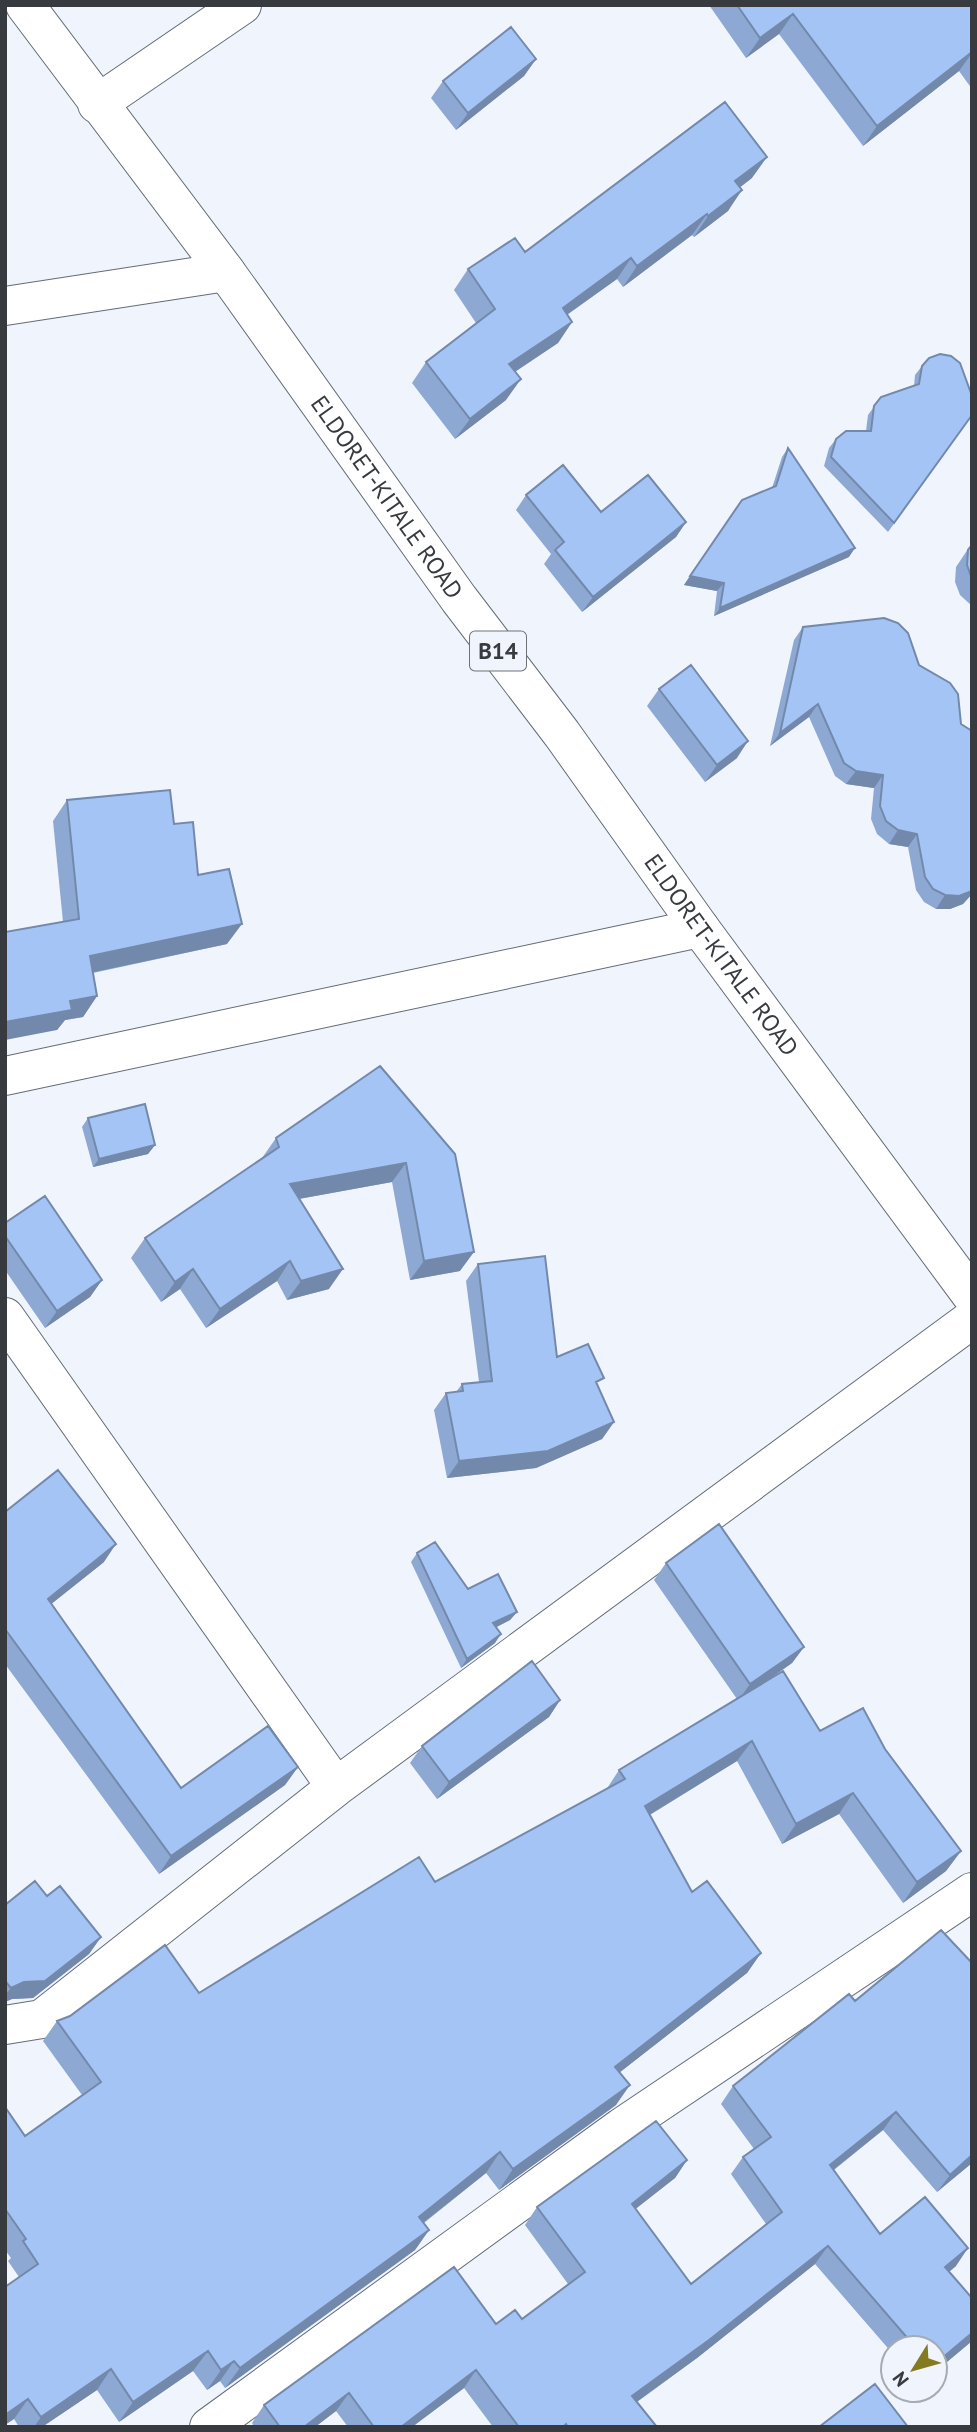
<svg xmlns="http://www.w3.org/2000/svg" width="977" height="2432" viewBox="0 0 977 2432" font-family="'PT Sans',sans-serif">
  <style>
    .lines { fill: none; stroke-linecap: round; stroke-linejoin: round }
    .street-casing { stroke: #646c76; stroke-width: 40 }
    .highway-casing { stroke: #646c76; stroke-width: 40 }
    .street { stroke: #fff; stroke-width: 38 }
    .highway { stroke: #fff; stroke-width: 38 }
    .wall { fill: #8da9d3 }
    .shaded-wall { fill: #7389ac }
    .building { fill: #a4c4f5; stroke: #7389ac; stroke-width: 2 }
    .labels { text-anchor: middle; stroke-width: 5; stroke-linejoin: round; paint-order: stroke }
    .shield { fill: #f0f5fd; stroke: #6e7278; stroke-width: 2 }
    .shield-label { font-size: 23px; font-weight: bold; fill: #373a3f }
    .street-label { font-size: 24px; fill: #373a3f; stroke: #f0f5fd }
  </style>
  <rect width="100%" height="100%" fill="#f0f5fd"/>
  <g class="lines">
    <defs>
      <path id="street" d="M97,104L242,5
        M5,306L226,272
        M5,1076L700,928
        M5,1317L336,1787
        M5,2025L42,2019L336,1787L972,1319
        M209,2427L622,2127L972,1892"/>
      <g id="highway">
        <path id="s1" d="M25,5L226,272L459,599L562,734L700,928L972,1296"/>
      </g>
    </defs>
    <use href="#street" class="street-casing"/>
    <use href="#highway" class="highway-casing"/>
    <use href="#street" class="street"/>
    <use href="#highway" class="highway"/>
  </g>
  <path class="wall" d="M709,5H972V89L959,71L863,146L779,34L746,58Z
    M536,59L524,76L456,130L431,98L443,81Z
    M752,178L740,187L728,211L694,237L692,235L623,287L617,279L567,315L572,322L558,343L515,372L506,400L455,439L412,383L426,362L476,323L454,290L468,269Z
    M922,366L972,415L888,532L824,466L829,448L836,439L866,431L868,415L881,397L914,386L915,375Z
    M788,448L849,557L714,616L717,591L684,585L742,500L772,488L782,457Z
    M526,495L601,512L686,522L676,537L582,612L544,564L551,554L516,510Z
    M972,543V606L960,595L955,582L956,567Z
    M803,627L919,665L961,724L972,731V894L963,904L950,909H936L924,902L916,890L908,847L889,844L877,834L871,819L874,788L846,784L835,776L809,717L770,746L794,640Z
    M659,689L737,758L705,782L647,706Z
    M67,800L174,824L198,875L227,944L93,973L97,996L83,1017L65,1020L57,1030L63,922L53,821Z
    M380,1066L460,1271L410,1280L392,1182L299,1199L329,1289L287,1300L277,1281L206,1328L180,1289L161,1302L131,1258L145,1238L262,1158L276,1138Z
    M88,1118L155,1145L148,1154L93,1167L82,1127Z
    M5,1223L102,1280L90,1297L45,1328L5,1270Z
    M478,1264L557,1357L598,1387L614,1422L602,1439L536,1468L447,1478L434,1410L446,1393L456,1392L462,1384L479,1382L466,1281Z
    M5,1512L104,1562L51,1604L181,1788L298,1767L285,1785L159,1874L5,1664Z
    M417,1553L468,1589L517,1612L510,1620L496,1627L495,1643L461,1668L411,1562Z
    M666,1563L804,1647L792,1663L767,1681L820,1731L885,1749L961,1851L946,1871L903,1903L839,1814L782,1844L737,1761L650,1815L692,1892L761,1953L747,1973L620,2072L616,2105L499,2190L486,2173L424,2223L429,2230L415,2250L225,2388L220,2381L207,2390L193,2371L119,2422L97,2390L42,2427H19L14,2419L19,2277L8,2261L11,2258L5,2250V2107L25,2136L82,2095L43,2041L57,2021L199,1993L435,1882L606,1790L619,1770L737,1699L654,1580Z
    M560,1700L549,1717L437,1799L410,1763L422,1746Z
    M47,1896L101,1937L89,1954L33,1998L12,1999L5,2002V1905Z
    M972,1963V2163L937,2192L883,2130L834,2170L880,2234L956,2266L949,2272L972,2298V2341L935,2372V2348H893V2354L815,2264L697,2358L637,2402L657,2427H493L464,2388L412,2427H348L336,2411L315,2427H254L252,2423L264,2405L496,2324L522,2319L568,2284L525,2225L537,2207L687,2160L675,2178L635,2209L691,2284L766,2224L731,2174L743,2157L754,2149L721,2104L733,2086L855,2001Z"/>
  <path class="shaded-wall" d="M793,14L779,34L746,58L760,38Z
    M972,53L959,71L863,146L877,126Z
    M536,59L524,76L456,130L468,113Z
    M767,157L752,178L721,202L735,181Z
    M742,190L728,211L694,237L708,216Z
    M707,214L692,235L623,287L637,266Z
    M631,258L617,279L548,328L563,308Z
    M572,322L558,343L495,385L509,364Z
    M521,379L506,400L455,439L470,419Z
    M686,522L676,537L582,612L593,597Z
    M855,548L849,557L714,616L720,608Z
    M690,576L724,583L717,591L684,585Z
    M818,704L809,717L770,746L780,733Z
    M748,741L737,758L705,782L717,765Z
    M856,771L883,775L874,788L846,784Z
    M898,830L917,834L908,847L889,844Z
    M972,891V894L963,904L950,909H936L945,895Z
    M242,924L227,944L75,976L90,956Z
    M97,996L83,1017L65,1020L57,1030L5,1040V1022L70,1001Z
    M155,1145L148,1154L93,1167L99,1159Z
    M406,1163L392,1182L276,1203L290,1184Z
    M474,1252L460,1271L410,1280L424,1261Z
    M290,1261L277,1281L206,1328L220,1309Z
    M193,1269L180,1289L161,1302L175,1282Z
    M343,1269L329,1289L287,1300L301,1281Z
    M102,1280L90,1297L45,1328L57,1311Z
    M614,1422L602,1439L536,1468L447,1478L459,1461Z
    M116,1544L104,1562L35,1617L48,1599Z
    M517,1612L510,1620L487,1632L493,1623Z
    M501,1634L495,1643L461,1668L467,1659Z
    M804,1647L792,1663L738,1701L750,1684Z
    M560,1700L549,1717L437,1799L449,1782Z
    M752,1741L737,1761L631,1826L645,1806Z
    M298,1767L285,1785L159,1874L171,1856Z
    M853,1793L839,1814L782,1844L796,1824Z
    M961,1851L946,1871L903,1903L917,1882Z
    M101,1937L89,1954L33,1998L12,1999L5,2002V1995L11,1988Z
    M761,1953L747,1973L601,2087L615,2067Z
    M630,2085L616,2105L499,2190L513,2169Z
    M896,2112L883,2130L818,2182L830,2165Z
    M500,2152L486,2173L405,2237L419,2217Z
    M972,2155V2163L937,2192L950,2175Z
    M687,2160L675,2178L619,2222L632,2204Z
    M429,2230L415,2250L225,2388L240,2368Z
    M828,2246L815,2264L697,2358L620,2414L632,2396Z
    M968,2248L956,2266L933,2285L945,2267Z
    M972,2333V2341L935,2372V2364Z
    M208,2351L193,2371L119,2422L133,2402Z
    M234,2361L220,2381L207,2390L221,2370Z
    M111,2369L97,2390L42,2427H34L41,2417Z
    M476,2370L464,2388L412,2427H401Z
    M349,2393L336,2411L315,2427H304Z
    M28,2399L14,2419L5,2425V2415Z"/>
  <path class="building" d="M737,5H972V52L877,126L793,14L760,38Z
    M511,27L536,59L468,113L443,81Z
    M725,102L767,157L735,181L742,190L708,216L707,214L637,266L631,258L563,308L572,322L509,364L521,379L470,419L426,362L495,309L468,269L515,238L525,252Z
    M940,354L951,356L960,363L972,396V415L894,523L831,457L836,439L846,431H871L874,406L881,397L919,384L922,366L929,358Z
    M788,448L855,548L720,608L724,583L690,576L742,500L776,486Z
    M563,465L601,512L648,475L686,522L593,597L555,550L564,542L526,495Z
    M972,545V579L967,565L968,550Z
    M884,618L898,623L908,633L919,665L950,683L958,694L961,724L972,731V891L959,896L945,895L933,889L925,877L917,834L898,830L886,821L880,806L883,775L856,771L844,763L818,704L780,733L803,627Z
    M691,665L748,741L717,765L659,689Z
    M170,790L174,824L193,822L198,875L229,869L242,924L90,956L97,996L70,1001L72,1010L5,1022V932L79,919L67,800Z
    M380,1066L455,1154L474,1252L424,1261L406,1163L290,1184L343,1269L301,1281L290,1261L220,1309L193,1269L175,1282L145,1238L279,1147L276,1138Z
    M145,1104L155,1145L99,1159L88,1118Z
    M45,1196L102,1280L57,1311L5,1236V1223Z
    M545,1256L557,1357L588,1344L604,1378L596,1382L614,1422L548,1451L459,1461L446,1393L463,1391L462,1384L492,1381L478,1264Z
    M58,1470L116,1544L48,1599L181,1788L268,1726L298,1767L171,1856L5,1629V1512Z
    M719,1524L804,1647L750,1684L666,1563Z
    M435,1542L468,1589L498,1574L517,1612L493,1623L501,1634L467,1659L417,1553Z
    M532,1661L560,1700L449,1782L422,1746Z
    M783,1671L820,1731L863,1708L885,1749L961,1851L917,1882L853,1793L796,1824L752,1741L645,1806L692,1892L707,1881L761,1953L615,2067L630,2085L513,2169L500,2152L419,2217L429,2230L240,2368L234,2361L221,2370L208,2351L133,2402L111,2369L41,2417L28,2399L5,2415V2287L38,2264L23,2241L26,2239L5,2209V2107L25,2136L101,2082L57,2021L70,2016L165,1945L199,1993L419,1857L435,1882L625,1779L619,1770Z
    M35,1881L47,1896L60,1886L101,1937L45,1981L24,1982L11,1988L5,1981V1905Z
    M941,1930L972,1963V2155L950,2175L896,2112L830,2165L880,2234L925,2197L968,2248L945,2267L972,2298V2333L935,2364V2348H916L828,2246L709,2340L632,2396L657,2427H568L566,2424L563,2427H519L476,2370L401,2427H374L349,2393L304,2427H280L264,2405L454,2267L496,2324L515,2310L522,2319L585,2272L537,2207L656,2121L687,2160L632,2204L691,2284L782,2212L743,2157L771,2137L733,2086L849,1994L855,2001Z
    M875,2384L908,2427H819Z"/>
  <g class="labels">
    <rect class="shield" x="470" y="631.5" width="56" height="39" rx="5"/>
    <g class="shield-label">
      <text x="498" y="659">B14</text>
    </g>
    <g class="street-label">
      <text dy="8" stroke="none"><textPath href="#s1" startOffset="611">ELDORET-KITALE ROAD</textPath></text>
      <text dy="8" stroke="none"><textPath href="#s1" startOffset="1178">ELDORET-KITALE ROAD</textPath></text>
    </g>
  </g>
  <rect width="977" height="2432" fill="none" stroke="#373a3f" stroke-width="14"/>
  <g transform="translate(914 2369) rotate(233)"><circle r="33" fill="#f0f5fd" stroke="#a6aab1" stroke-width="2"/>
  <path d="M0-5L12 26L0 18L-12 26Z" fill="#847b21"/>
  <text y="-10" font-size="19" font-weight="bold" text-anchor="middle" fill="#373a3f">N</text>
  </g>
</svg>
